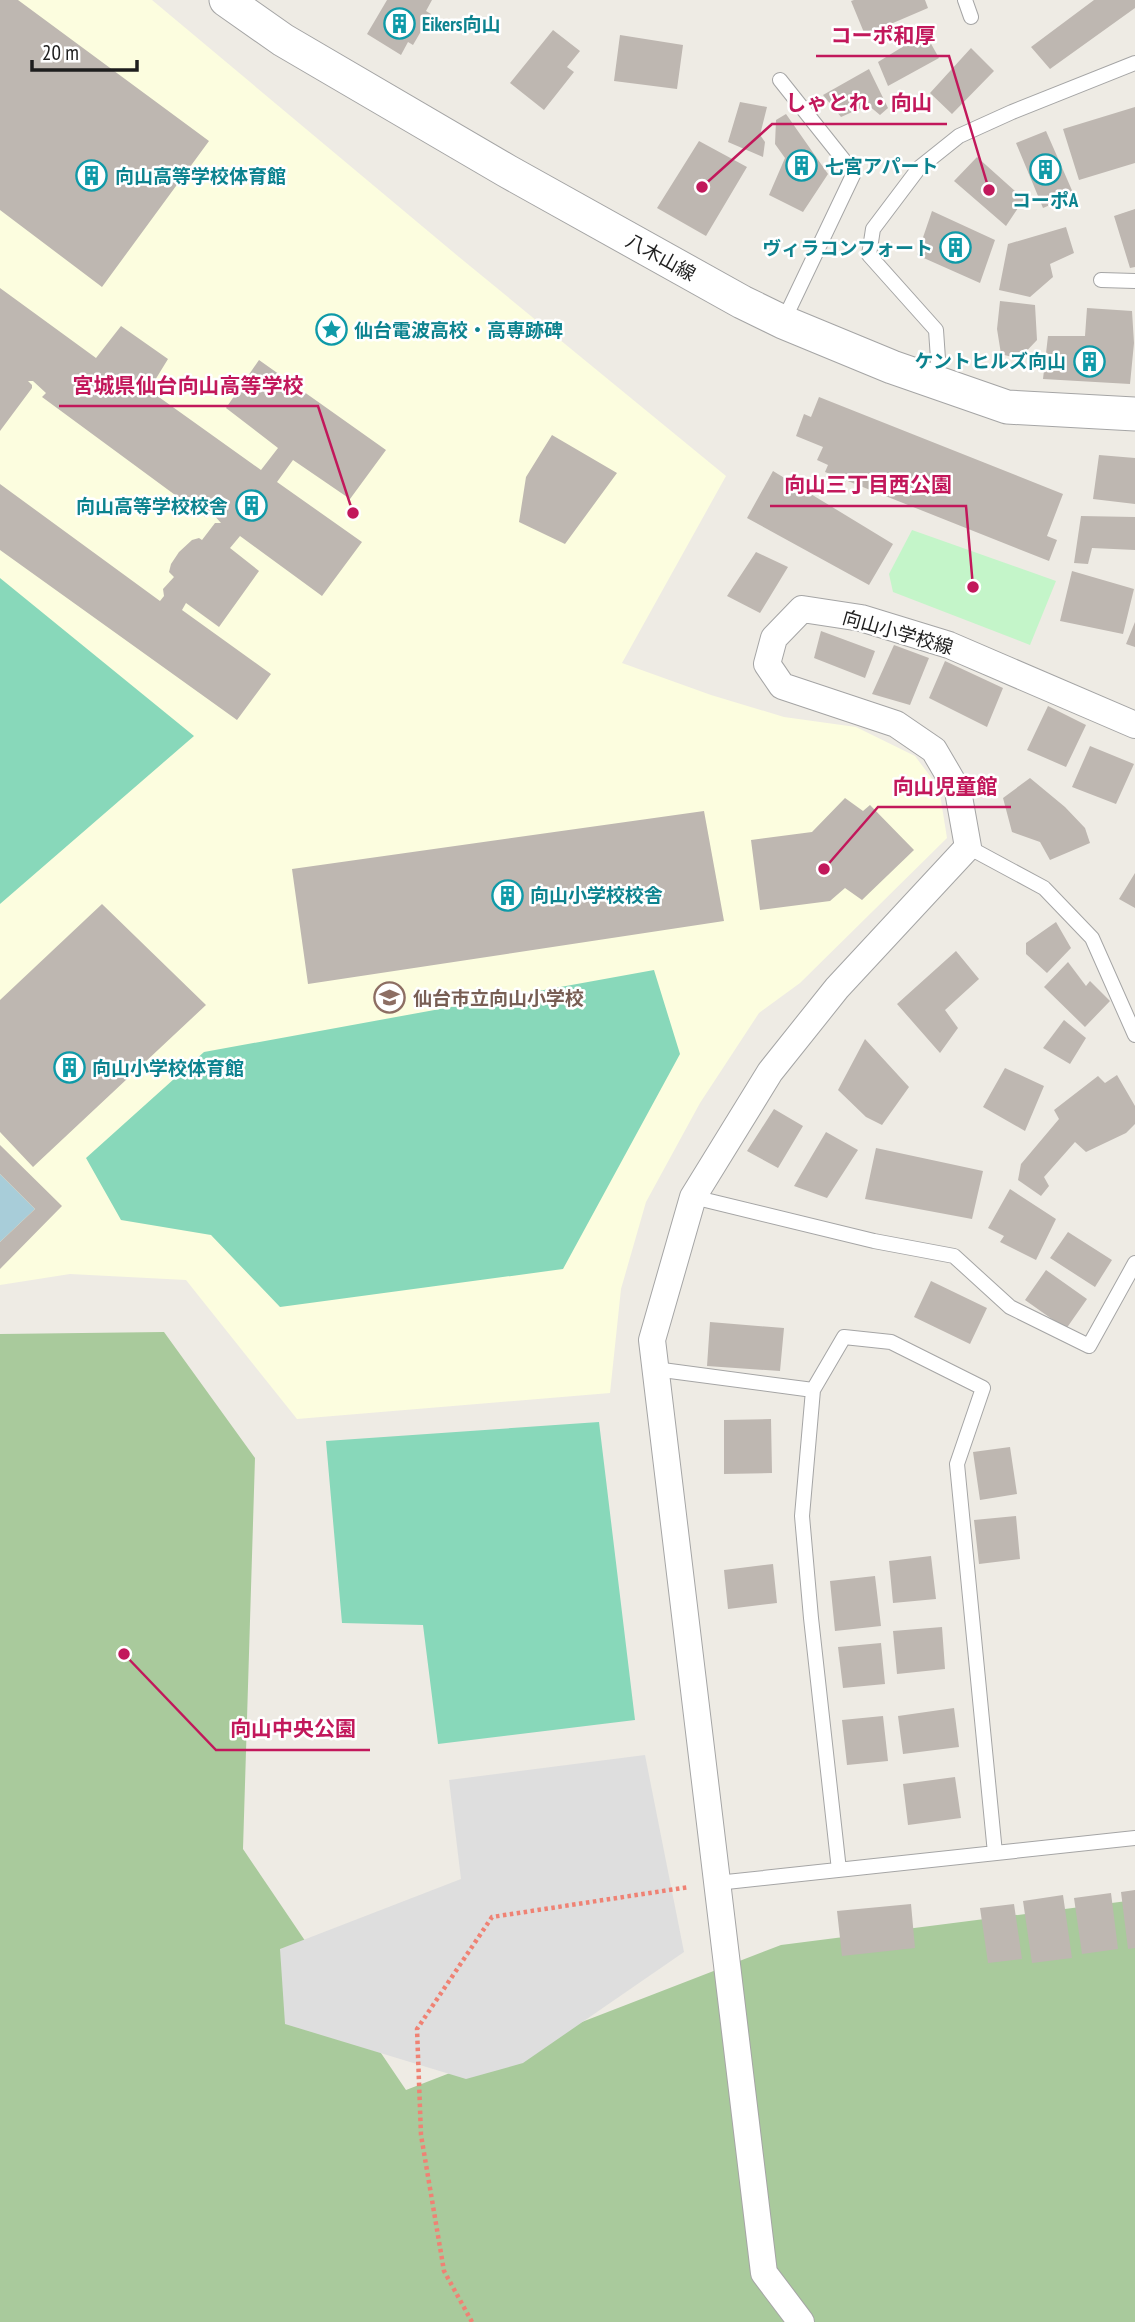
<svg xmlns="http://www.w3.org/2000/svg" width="1135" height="2322" viewBox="0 0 1135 2322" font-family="'PT Sans Narrow','Noto Sans JP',sans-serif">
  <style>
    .education { fill: #fcfddf }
    .forest { fill: #a9ca9c }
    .park { fill: #c4f5c9 }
    .pitch { fill: #88d8ba }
    .parking { fill: #dedede }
    .water { fill: #a8cdd9 }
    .building { fill: #beb7b1 }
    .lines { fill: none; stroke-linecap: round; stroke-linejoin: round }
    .service-casing { stroke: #a5a5a5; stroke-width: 16 }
    .minor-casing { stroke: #a5a5a5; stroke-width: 28 }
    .tertiary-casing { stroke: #a5a5a5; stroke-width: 35 }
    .path { stroke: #ef8274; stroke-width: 4.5; stroke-dasharray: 3.5 3.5; stroke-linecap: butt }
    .service { stroke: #fff; stroke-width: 14 }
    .minor { stroke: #fff; stroke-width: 26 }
    .tertiary { stroke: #fff; stroke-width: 33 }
    .labels { text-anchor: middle; stroke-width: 5; stroke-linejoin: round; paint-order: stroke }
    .culture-label { font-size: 19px; font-weight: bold; fill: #0d838f; stroke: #fff; text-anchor: start }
    .street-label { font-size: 19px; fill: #1e1e1e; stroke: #fff }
    .education-label { font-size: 19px; font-weight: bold; fill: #785e54; stroke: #fff; text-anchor: start }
    .leader { fill: none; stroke: #c2185b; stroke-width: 2.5 }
    .callout-dot { fill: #c2185b; stroke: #fff; stroke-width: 2.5 }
    .callout-label { font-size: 21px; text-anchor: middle; font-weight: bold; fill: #c2185b; stroke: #fff; stroke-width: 5; stroke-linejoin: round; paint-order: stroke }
  </style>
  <rect width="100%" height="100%" fill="#eeebe4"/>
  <path class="education" d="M0,0H152L459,257L726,476L622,663L711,695L784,717L856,727L915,756L939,788L947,838L800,983L759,1013L700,1103L646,1202L621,1289L610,1393L297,1419L186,1280L70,1274L0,1285Z"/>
  <path class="forest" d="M164,1332L255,1458L243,1849L406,2090L781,1945L1135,1900V2322H0V1334Z"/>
  <path class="park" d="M912,530L1056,581L1030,645L893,592L889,574Z"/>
  <path class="pitch" d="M0,578L194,736L0,904Z
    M654,970L680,1054L563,1269L280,1307L211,1235L121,1220L86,1158L204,1052Z
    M599,1422L635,1720L438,1744L423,1625L342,1623L326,1441Z"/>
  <path class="parking" d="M645,1755L684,1952L523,2063L466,2079L285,2024L280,1949L461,1879L449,1780Z"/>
  <path class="water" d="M0,1174L35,1209L0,1242Z"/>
  <path class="building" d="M0,0H18L209,141L102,287L0,210Z
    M387,0H432L426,11L431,14L413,45L408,42L401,55L367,34Z
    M854,0H925L928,8L865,35L851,1Z
    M1094,0H1135V8L1050,69L1031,47Z
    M553,30L580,51L567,67L574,72L544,110L510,83Z
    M925,33L939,58L888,86L878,62Z
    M620,35L683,45L677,89L614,81Z
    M971,48L994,71L952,114L930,93Z
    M869,69L888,108L880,115L868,105L841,117L823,95Z
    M740,102L767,107L760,135L765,142L763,157L728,142Z
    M1135,107V163L1079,180L1063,129Z
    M786,114L828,174L803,212L769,195L785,158L775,144L776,120Z
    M1046,131L1074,195L1043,208L1016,143Z
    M699,141L747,167L706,236L657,208Z
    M977,157L1024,199L1006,226L954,181Z
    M1135,209V267L1130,268L1114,216Z
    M932,211L995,240L980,283L917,255Z
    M1066,227L1074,253L1050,264L1053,277L1030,297L999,290L1008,244Z
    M0,288L96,358L121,326L168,359L149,390L261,470L278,448L226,408L259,360L386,450L350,499L293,460L277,482L362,542L322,596L240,536L230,548L259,571L219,627L186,603L182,610L271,674L237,720L0,550V484L160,601L164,596L163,589L174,577L169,572L171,564L179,552L192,540L199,538L202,540L215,523H221L213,514L205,517L42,397L46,393L33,381H28L32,385V388L0,431Z
    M1000,301L1035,305L1037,340L1019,359L1001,354L997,329Z
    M1087,308L1132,311L1134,343L1130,384L1043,379L1048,336H1085Z
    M819,397L1063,494L1047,536L1057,540L1049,561L825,472L828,465L817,460L823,447L796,436L804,414L811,417Z
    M552,435L617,473L565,544L519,522L526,477Z
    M1099,455L1135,458V504L1093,499Z
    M773,471L893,544L869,585L747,518Z
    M1081,516L1135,517V550L1092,548L1088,564L1074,563Z
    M756,552L788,567L760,613L727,596Z
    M1072,571L1134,589L1123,634L1060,621Z
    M1135,622V647L1126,644Z
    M821,631L875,651L865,678L814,658Z
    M894,645L929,658L910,705L872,694Z
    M945,661L1003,688L987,727L929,698Z
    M1048,706L1086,725L1066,767L1027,750Z
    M1090,746L1134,764L1116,804L1072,787Z
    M1030,778L1065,807L1085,828L1090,843L1050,860L1040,842L1012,832L1003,798Z
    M845,798L863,811L870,805L914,850L862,900L845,888L830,901L760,910L751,840L812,832Z
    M704,811L724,921L308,984L292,869Z
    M1135,873V908L1119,899Z
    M102,904L206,1005L33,1167L0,1132V1000Z
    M1056,922L1071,948L1047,973L1026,954V943Z
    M956,951L979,979L945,1010L958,1028L940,1053L897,1004Z
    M1068,962L1086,986L1090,981L1110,1001L1085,1027L1044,987Z
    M1064,1020L1086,1038L1070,1064L1043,1048Z
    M865,1039L909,1087L882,1125L866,1117L838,1090Z
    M1005,1068L1044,1086L1025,1131L983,1107Z
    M1117,1075L1135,1106V1124L1126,1133L1086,1152L1075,1142L1044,1177L1049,1186L1041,1196L1018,1180L1021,1164L1059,1119L1054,1110L1098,1076L1105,1083Z
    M774,1109L803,1126L778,1168L747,1151Z
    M826,1132L858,1150L827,1198L794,1186Z
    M0,1145L62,1206L0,1269V1242L35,1209L0,1174Z
    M876,1148L983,1171L972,1219L865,1199Z
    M1010,1189L1056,1219L1036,1260L1000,1242L1004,1236L988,1228Z
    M1068,1232L1112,1260L1095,1287L1050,1258Z
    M1046,1270L1087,1299L1066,1329L1025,1300Z
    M931,1281L987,1308L970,1344L914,1317Z
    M710,1322L784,1328L780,1371L707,1366Z
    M771,1419L772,1473L724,1474V1420Z
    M1010,1447L1017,1494L980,1500L973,1452Z
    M1016,1516L1020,1559L979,1564L974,1520Z
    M931,1556L936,1599L893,1603L889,1561Z
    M773,1564L777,1603L728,1609L724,1570Z
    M875,1576L881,1626L835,1631L830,1581Z
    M942,1627L945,1669L897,1674L893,1631Z
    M881,1643L885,1684L843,1688L838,1647Z
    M954,1708L959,1747L903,1754L898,1716Z
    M883,1716L888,1761L847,1765L842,1720Z
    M955,1777L961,1818L908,1825L903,1784Z
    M1135,1890V1948L1128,1949L1121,1892Z
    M1111,1893L1118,1949L1082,1954L1074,1898Z
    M1063,1895L1072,1958L1032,1963L1023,1901Z
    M911,1904L915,1948L842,1956L837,1911Z
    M1014,1904L1022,1959L988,1963L980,1908Z"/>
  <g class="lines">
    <defs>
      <path id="service" d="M965,0L971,17
        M780,80L854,173L783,322
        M1101,280L1135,281
        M936,381L938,359L936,330L869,255L873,229L919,168L959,136L1012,112L1135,63
        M968,847L1044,888L1092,938L1135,1035
        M693,1197L874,1241L954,1256L1010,1307L1089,1346L1135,1263
        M655,1369L813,1390
        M839,1870L811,1618L802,1516L813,1390L844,1337L891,1342L983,1388L957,1464L995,1853
        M717,1883L1135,1838"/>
      <path id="minor" d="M801,2322L764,2273L652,1340L693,1197L770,1072L837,988L968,847L958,791L934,750L896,724L782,686L767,664L774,638L802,609L861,618L949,645L1135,725"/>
      <path id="tertiary" d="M226,0L283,40L507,171L742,302L783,322L892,367L1007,407L1135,414"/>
    </defs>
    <use href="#service" class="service-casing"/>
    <use href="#minor" class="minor-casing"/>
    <use href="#tertiary" class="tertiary-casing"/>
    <path class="path" d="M472,2322L444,2271L421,2135L417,2029L492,1917L689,1887"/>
    <use href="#service" class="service"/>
    <use href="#minor" class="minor"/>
    <use href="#tertiary" class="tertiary"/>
  </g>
  <defs>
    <symbol id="building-ring" viewBox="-11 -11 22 22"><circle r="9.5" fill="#fff" stroke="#0f9aa8" stroke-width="1.5"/><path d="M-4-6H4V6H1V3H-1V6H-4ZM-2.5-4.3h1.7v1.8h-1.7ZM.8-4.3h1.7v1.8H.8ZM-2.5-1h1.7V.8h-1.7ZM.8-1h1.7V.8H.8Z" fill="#0f9aa8"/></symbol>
    <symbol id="sight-ring" viewBox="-11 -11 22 22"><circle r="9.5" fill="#fff" stroke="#0f9aa8" stroke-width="1.5"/><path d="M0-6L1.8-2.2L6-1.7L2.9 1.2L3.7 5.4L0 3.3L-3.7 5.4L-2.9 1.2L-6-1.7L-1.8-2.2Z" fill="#0f9aa8"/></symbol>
    <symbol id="school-ring" viewBox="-11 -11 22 22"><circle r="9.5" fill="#fff" stroke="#8d6e63" stroke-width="1.5"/><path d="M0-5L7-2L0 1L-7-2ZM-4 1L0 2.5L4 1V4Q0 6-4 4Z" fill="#8d6e63"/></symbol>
  </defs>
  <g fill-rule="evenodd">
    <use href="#building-ring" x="382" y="6" width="35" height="35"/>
    <use href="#building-ring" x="784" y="148" width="35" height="35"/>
    <use href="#building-ring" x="1028" y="152" width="35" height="35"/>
    <use href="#building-ring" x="74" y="158" width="35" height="35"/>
    <use href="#building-ring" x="938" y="230" width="35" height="35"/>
    <use href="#sight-ring" x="314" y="312" width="35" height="35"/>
    <use href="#building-ring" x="1072" y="344" width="35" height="35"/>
    <use href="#building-ring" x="234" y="488" width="35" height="35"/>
    <use href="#building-ring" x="490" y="878" width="35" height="35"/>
    <use href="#school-ring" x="372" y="980" width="35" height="35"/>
    <use href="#building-ring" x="52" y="1050" width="35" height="35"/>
  </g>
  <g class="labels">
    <g class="culture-label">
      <text x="422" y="31">Eikers向山</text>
      <text x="825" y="173">七宮アパート</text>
      <text x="115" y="183">向山高等学校体育館</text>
      <text x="1045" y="207" text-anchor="middle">コーポA</text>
      <text x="933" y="255" text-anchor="end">ヴィラコンフォート</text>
      <text x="354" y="337">仙台電波高校・高専跡碑</text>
      <text x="1066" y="368" text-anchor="end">ケントヒルズ向山</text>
      <text x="228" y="513" text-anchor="end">向山高等学校校舎</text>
      <text x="530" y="902">向山小学校校舎</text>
      <text x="92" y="1075">向山小学校体育館</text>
    </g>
    <g class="street-label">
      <text transform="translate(661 257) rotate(29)" y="7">八木山線</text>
      <text transform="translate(898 632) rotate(16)" y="7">向山小学校線</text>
    </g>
    <g class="education-label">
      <text x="413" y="1005">仙台市立向山小学校</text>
    </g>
  </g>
  <path class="leader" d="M989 190L949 56H816M702 187L772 124H947M353 513L318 406H59M973 587L966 506H770M824 869L878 807H1011M124 1654L216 1750H370"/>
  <g class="callout-dot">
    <circle cx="989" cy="190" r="7"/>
    <circle cx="702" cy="187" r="7"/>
    <circle cx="353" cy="513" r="7"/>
    <circle cx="973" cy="587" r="7"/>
    <circle cx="824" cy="869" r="7"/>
    <circle cx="124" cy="1654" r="7"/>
  </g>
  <g class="callout-label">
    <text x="883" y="43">コーポ和厚</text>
    <text x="859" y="110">しゃとれ・向山</text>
    <text x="188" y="393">宮城県仙台向山高等学校</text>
    <text x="868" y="492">向山三丁目西公園</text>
    <text x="945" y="794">向山児童館</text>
    <text x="293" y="1736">向山中央公園</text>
  </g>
  <path d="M32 60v10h105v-10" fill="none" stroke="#1e1e1e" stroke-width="3.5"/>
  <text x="42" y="60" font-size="21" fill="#1e1e1e" stroke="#ffffff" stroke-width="5" paint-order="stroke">20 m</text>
</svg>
